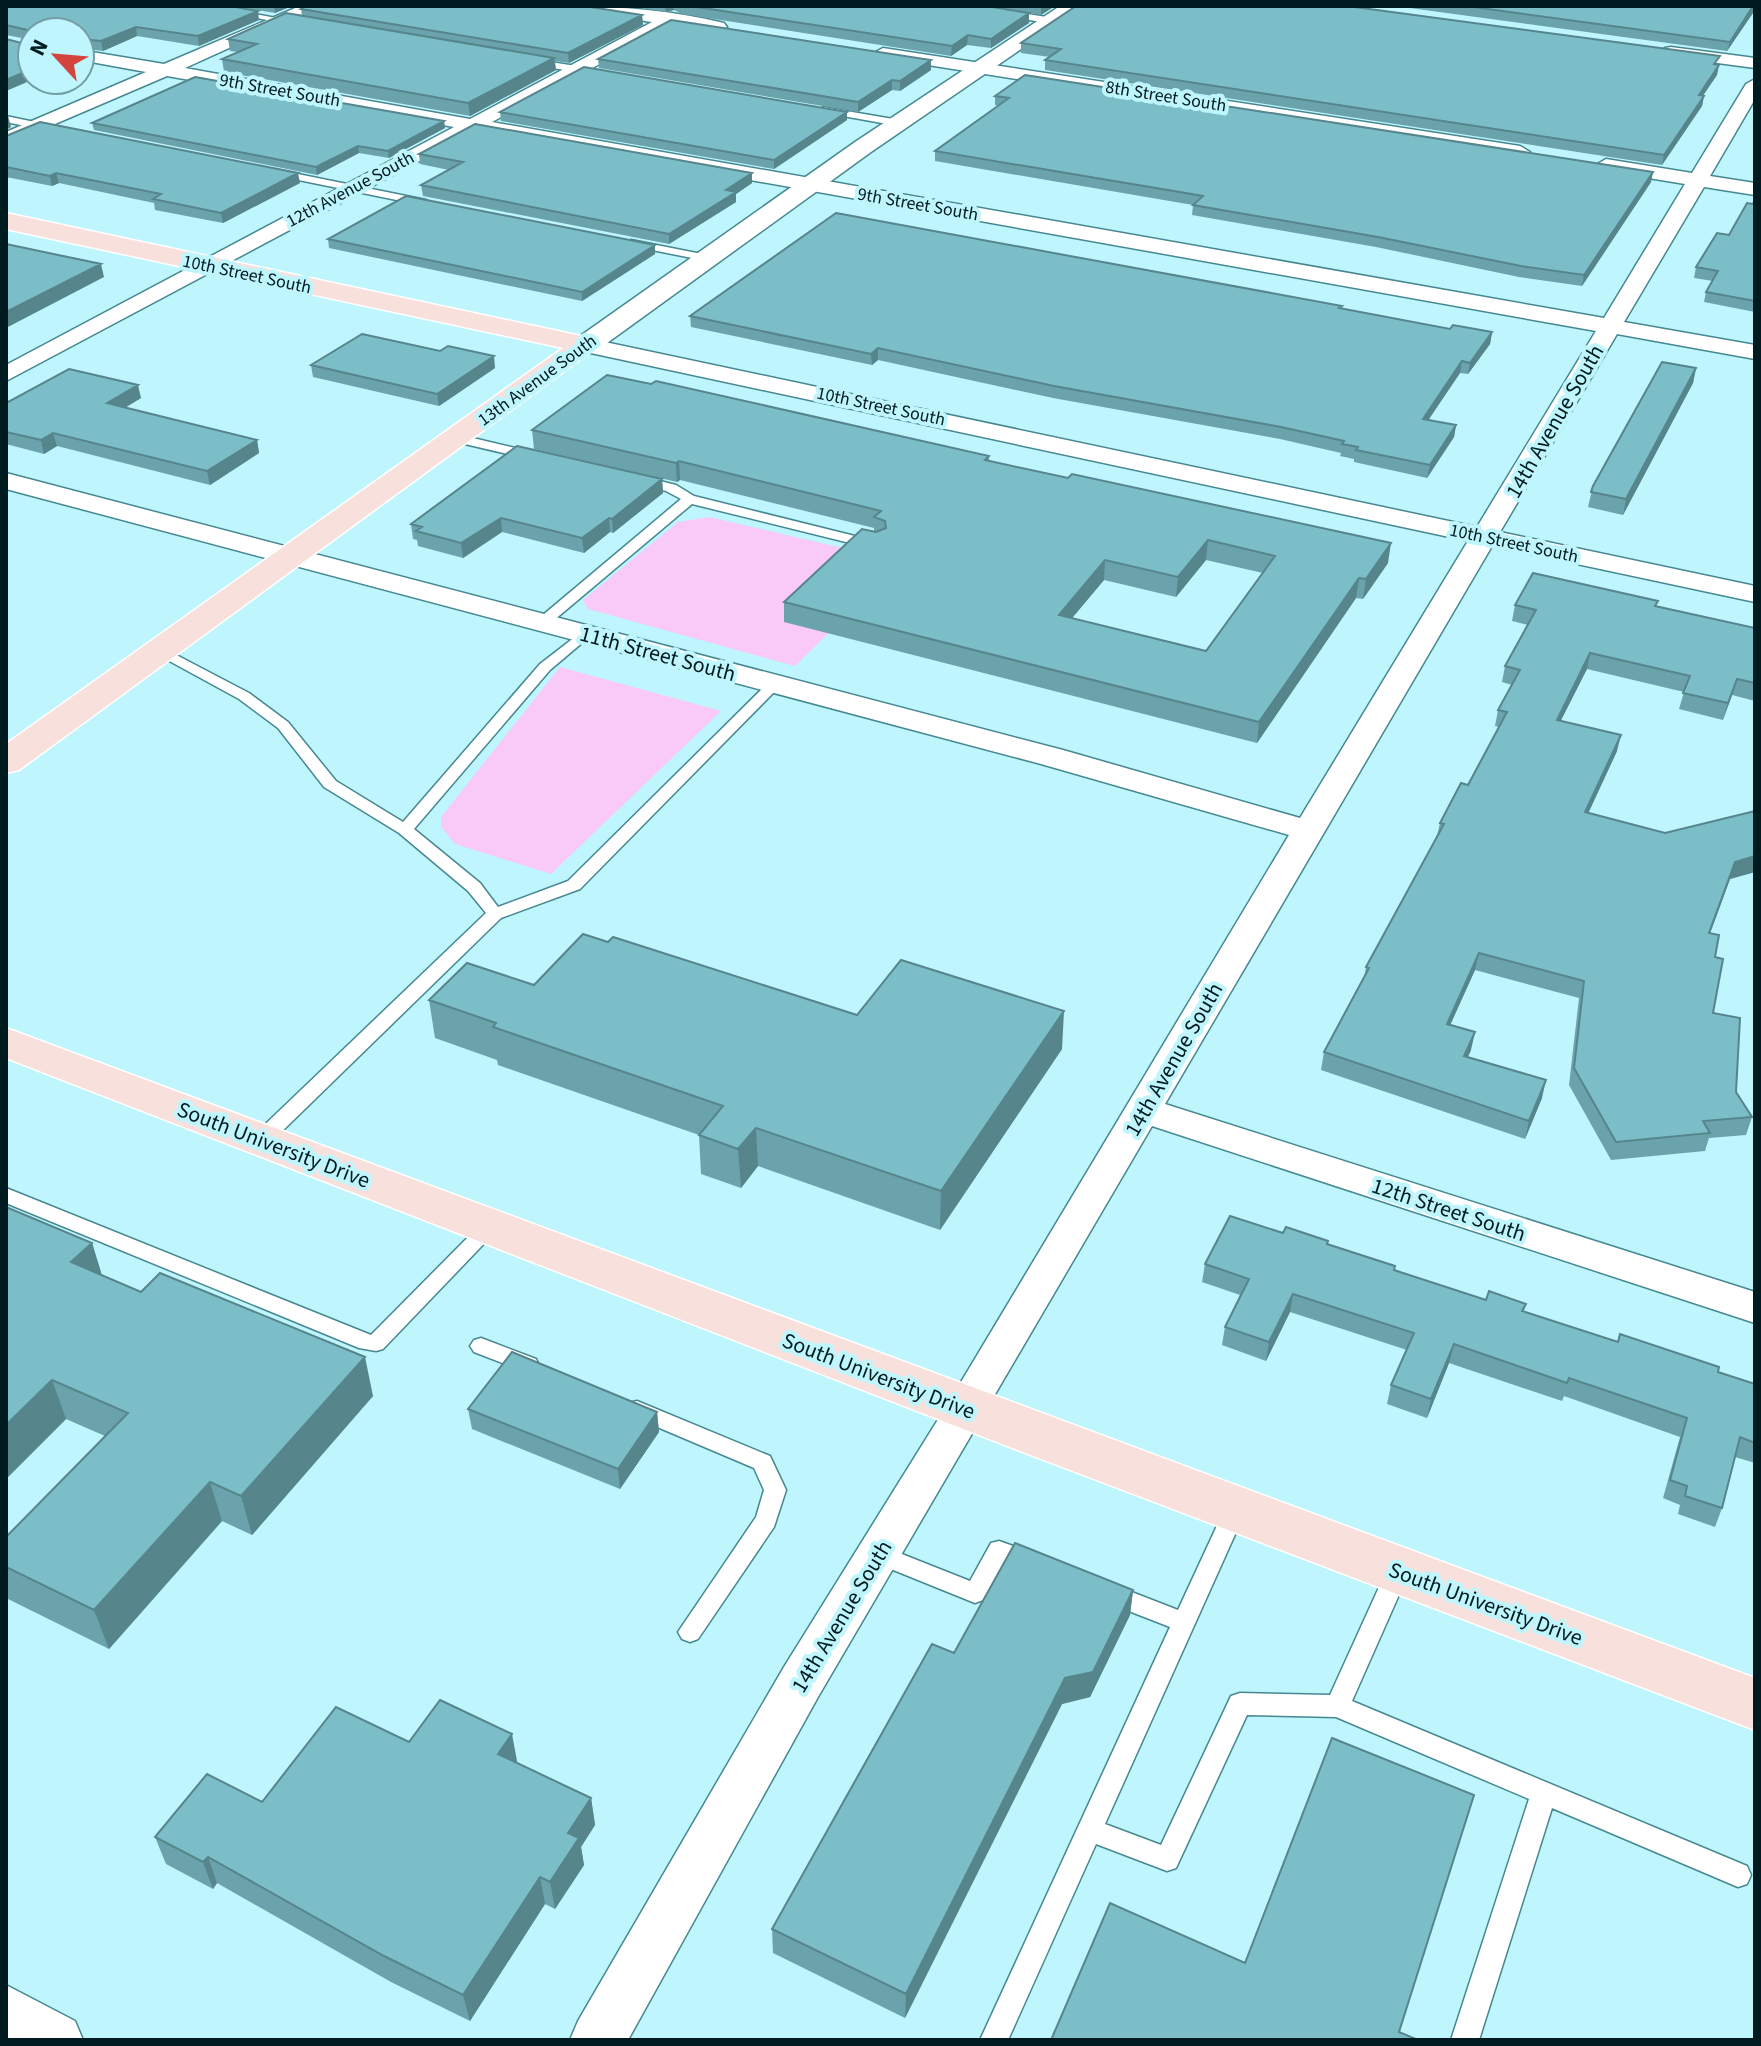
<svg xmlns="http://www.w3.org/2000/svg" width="1761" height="2046" viewBox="0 0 1761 2046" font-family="'Source Sans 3',sans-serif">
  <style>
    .green { fill: #f9c9f7 }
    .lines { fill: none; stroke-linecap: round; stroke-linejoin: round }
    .service-casing { stroke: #458891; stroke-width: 3 }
    .minor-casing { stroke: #458891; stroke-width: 3 }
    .tertiary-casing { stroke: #458891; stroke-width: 3 }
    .primary-casing { stroke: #fff; stroke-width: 3 }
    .service { fill: #fff; fill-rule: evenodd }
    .minor { fill: #fff; fill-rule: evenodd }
    .tertiary { fill: #fff; fill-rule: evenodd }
    .primary { fill: #f8e0dd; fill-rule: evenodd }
    .wall { fill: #6aa3ac; fill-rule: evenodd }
    .shaded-wall { fill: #56858c }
    .building { fill: #7bbec8; stroke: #56858c; stroke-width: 2; fill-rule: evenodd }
    .labels { text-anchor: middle; stroke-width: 8; stroke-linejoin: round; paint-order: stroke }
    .far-street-label { font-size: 18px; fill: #001b1f; stroke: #bff5fd }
    .street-label { font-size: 22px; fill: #001b1f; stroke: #bff5fd }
  </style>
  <rect width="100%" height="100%" fill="#bff5fd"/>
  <path class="green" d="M709,517L864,553L889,574L795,666L588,609L583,600L678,522Z
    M560,667L721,711L551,874L455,844L441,827V817Z"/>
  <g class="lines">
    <defs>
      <path id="service" d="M195,6H214L297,22L293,25Z
        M1008,11L1053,18L1057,21L1053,24L1005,16Z
        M531,59L589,68L593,71L589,74L528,64Z
        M823,107L899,120L904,123L899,126L820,112Z
        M6,116L49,125L54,128L49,131L6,122Z
        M278,170L426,200L431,203L426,206L274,175L273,173Z
        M631,240L707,255L712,258L707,261L627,245L626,243Z
        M456,434L537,453L539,456L533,460L452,441V435Z
        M640,476L676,485L694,496L879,542L881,545L874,549L692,504L547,626H537V620L681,499L666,491L635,483V477Z
        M584,630L591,634L589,637L550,670L414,829L480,883L498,907L568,881L770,681H780L782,684L580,889L501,918L269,1144H255L252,1139L255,1134L486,913L468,891L399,833L324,787L278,728L239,699L151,651L158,647L163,648L249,693L288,722L336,781L403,822L540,664Z
        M6,1188L371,1335L483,1222H497L500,1227L383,1349L376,1351L359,1348L6,1203Z
        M481,1338L536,1359L539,1365L536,1371L528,1373L474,1352L470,1346L474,1340Z
        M637,1401L770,1456L786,1490L774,1527L698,1639L690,1642L682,1639L678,1632L756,1517L764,1490L754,1468L629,1415L626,1409L629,1403Z
        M1235,1501L1243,1504L1246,1510L1105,1824L1161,1845L1231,1696L1240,1693L1330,1695L1390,1563L1398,1560L1406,1563L1410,1570L1352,1701L1747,1866L1751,1875L1747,1884L1738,1887L1552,1808L1479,2040H1451L1529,1799L1336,1717L1247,1715L1176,1868L1167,1871L1096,1844L1008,2040H980L1170,1627L1103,1601L1099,1594L1103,1587L1111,1584L1178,1610L1227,1504Z
        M999,1541L1039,1555L1043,1562L1039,1569L1031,1572L1004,1562L983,1600L975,1603L871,1561L867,1554L871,1547L879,1545L970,1581L991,1543Z"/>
      <path id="minor" d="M300,6H322L185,68L470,119L652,22L577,11L569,6C621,6 674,11 724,23L727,27L718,32L672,25L492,122L1604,318L1685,184L1606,171L1596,165L1606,159L1692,173L1746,84L1755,79V99L1710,176L1755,183V195L1704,187L1624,322L1755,345V359L1617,334L1500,532L1755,586V602L1492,546L1165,1104L1755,1292V1323L1152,1126L818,1697L628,2040H570L578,2021L784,1667L952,1397L1289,835L1041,764L6,489V473L1063,750L1300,818L1468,541L586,352L578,350L574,345L578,340L586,338L1477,527L1596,331L476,131L6,381V365L454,127L167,76L6,145V132L146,72L80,60V50L164,64Z
        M1671,47L1755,58V68L1665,56L1662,52L1665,48Z
        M883,48L1520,146L1530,152L1520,158L877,57L874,53Z
        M6,1985L75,2021L83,2040H6Z"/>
      <path id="tertiary" d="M1060,6H1084L871,152L596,351L586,353L576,351L572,345L576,339L855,142Z"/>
      <path id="primary" d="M6,213L586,337L596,339L600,345L19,770L6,773V744L563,348L6,229Z
        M6,1028L1755,1678V1730L1015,1449L6,1058Z"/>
    </defs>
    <use href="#service" class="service-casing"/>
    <use href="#minor" class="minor-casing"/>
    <use href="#tertiary" class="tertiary-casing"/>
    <use href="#primary" class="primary-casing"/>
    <use href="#service" class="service"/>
    <use href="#minor" class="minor"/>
    <use href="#tertiary" class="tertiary"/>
    <use href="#primary" class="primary"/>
  </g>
  <path class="wall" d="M6,6L259,20L199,46L137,36L103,51L80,48V32H32V40L6,35Z
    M232,6H292L275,13Z
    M628,6H986L1029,23L991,48L967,45L951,56L682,14L674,10L666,12Z
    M988,6H1055L1041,15Z
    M1395,6H1755V10L1727,51Z
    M301,9L642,15L643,25L569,63L555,61L556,70L470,116L224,72L222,59L238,52L230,51L228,39L302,16Z
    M1021,43L1718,65L1717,75L1703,96H1704L1702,106L1662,165L1045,70V60L1050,57L1021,53Z
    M598,59L931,60V70L900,91L892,90L858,112L599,68Z
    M995,96L1653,172L1651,182L1582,286L1519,277L1376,247L1192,215L1193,205L935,161V151L999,106L995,105Z
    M500,112H847V120L774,169L501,121Z
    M444,121L445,128L389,158L359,153L317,175L94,130L92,123Z
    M6,136L300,183L223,223L155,210L154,203L59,183L52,186L6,177Z
    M419,154L752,183L736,194V202L669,244L423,196L421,185L449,170L420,164Z
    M1755,200V312L1704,302L1706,292L1713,281L1694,278L1696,267L1729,235Z
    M328,239L655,254L582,301L329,248Z
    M1341,309L1450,329L1492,332L1490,344L1468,374L1460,373L1428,420L1456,425L1454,437L1427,478L1354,462V459L1340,456L1341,453L1280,439L1053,398L878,360L872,365L691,327L690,316Z
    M311,365L495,368L439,406L313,377Z
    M1696,368L1693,383L1623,515L1588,507L1593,486Z
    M141,398L125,408L257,440L259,453L210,485L57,446L44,454L6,444V403Z
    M532,430L989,456V461L1388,563L1363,599L1356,598L1257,743L784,622V602L874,532V528L680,480L677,482L534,449ZM1206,560L1263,573L1206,651L1072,618L1104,580L1176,597Z
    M662,479L663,493L613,533L610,532L584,553L502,532L463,558L418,546L417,540L413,539L411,524Z
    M1515,605L1656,606L1755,628V701L1732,695L1723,720L1679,709L1684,692L1587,669L1561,720L1617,751L1588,813L1665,833L1755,811V872L1730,879L1710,933L1715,957L1713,1013L1736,1092L1752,1117L1746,1135L1709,1138L1705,1151L1611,1160L1569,1085L1579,998L1475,970L1450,1025L1471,1050L1468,1057L1542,1098L1525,1139L1321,1070L1324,1052L1364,979L1366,967L1437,836L1440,823L1468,785L1499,727L1495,726L1498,710L1512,685L1502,682L1505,666L1528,625L1512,621Z
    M608,942L857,1015L1062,1049L940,1230L758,1166L741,1188L701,1174L699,1135L498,1065L497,1060L435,1038L429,1000L534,985Z
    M6,1207L92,1243L102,1276L373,1396L252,1535L222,1521L109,1649L6,1598V1537L105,1436L66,1419L6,1479Z
    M1283,1233L1328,1244L1395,1266L1394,1270L1486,1300L1526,1304L1524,1311L1618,1342L1718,1372L1755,1384V1463L1735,1457L1722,1508L1715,1527L1678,1514L1680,1505L1663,1498L1680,1437L1564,1396L1562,1401L1449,1363L1427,1418L1387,1404L1391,1385L1407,1350L1290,1312L1266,1361L1222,1345L1225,1327L1240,1295L1202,1282L1205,1264Z
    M468,1409L657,1412L659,1432L620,1489L472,1429Z
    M1133,1590L1130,1615L1090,1697L1062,1704L905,2018L773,1953L772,1929L954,1653Z
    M409,1742L517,1761L516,1763L591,1798L595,1825L581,1847L584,1865L555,1909L545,1904L470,2021L391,1982L217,1883L213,1889L166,1864L155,1837L262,1802Z"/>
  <path class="shaded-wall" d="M274,6H292L275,13Z
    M665,6H674V10L666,12Z
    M1041,6H1055L1041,15Z
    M1753,6H1755V10L1727,51L1730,42Z
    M258,11L259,20L199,46L198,36Z
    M1029,13V23L991,48V39Z
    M642,15L643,25L569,63L568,53Z
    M136,27L137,36L103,51L101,41Z
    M968,35L967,45L951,56L952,46Z
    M554,58L556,70L470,116L468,103Z
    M931,60V70L900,91V81Z
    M1719,65L1717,75L1696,105L1699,95Z
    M32,69V80L6,91V80Z
    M892,80V90L858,112V102Z
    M1704,96L1702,106L1662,165L1664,155Z
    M847,112V120L774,169V160Z
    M8,116L11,127L6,130V118Z
    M444,121L445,128L389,158L388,151Z
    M358,146L359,153L317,175L316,167Z
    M1653,172L1651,182L1582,286L1584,275Z
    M56,173L59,183L52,186L50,176Z
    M298,173L300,183L223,223L221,213Z
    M752,173V183L736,194V202L669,244V234L726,190Z
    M655,245V254L582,301V292Z
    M101,264L104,277L6,328V312Z
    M1492,332L1490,344L1468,374L1470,363Z
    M878,348V360L872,365L871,354Z
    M494,356L495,368L439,406L437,394Z
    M1462,361L1460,373L1421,431L1423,419Z
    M1696,368L1693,383L1623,515L1626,499Z
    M138,385L141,398L110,416L107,403Z
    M1456,425L1454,437L1427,478L1430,465Z
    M53,433L57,446L44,454L41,440Z
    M257,440L259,453L210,485L207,471Z
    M679,461L680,480L677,482L676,463Z
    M662,479L663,493L613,533L612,519Z
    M501,518L502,532L463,558L461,543Z
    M609,518L610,532L584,553L582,538Z
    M1208,540L1206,560L1176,597L1178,577Z
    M1391,543L1388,563L1363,599L1366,579Z
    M1105,560L1104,580L1057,636L1059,615Z
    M1359,578L1356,598L1257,743L1259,722Z
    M1590,653L1587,669L1553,736L1557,720Z
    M1737,679L1732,695L1723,720L1728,703Z
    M1621,735L1617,751L1581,829L1585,812Z
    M1755,856V872L1730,879L1704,950L1735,862Z
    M1479,953L1475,970L1443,1041L1447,1024Z
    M1064,1011L1062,1049L940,1230L941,1191Z
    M1475,1032L1471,1050L1460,1073L1464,1056Z
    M1546,1080L1542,1098L1525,1139L1529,1121Z
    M756,1128L758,1166L741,1188L738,1149Z
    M92,1243L104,1282L71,1262Z
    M1293,1294L1290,1312L1266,1361L1269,1342Z
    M1454,1344L1449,1363L1427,1418L1431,1399Z
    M365,1357L373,1396L252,1535L241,1496Z
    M52,1380L66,1419L6,1479V1425Z
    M657,1412L659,1432L620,1489L618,1469Z
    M210,1482L222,1521L109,1649L94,1610Z
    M1133,1590L1130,1615L1090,1697L1062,1704L905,2018L906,1994L1065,1678Z
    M512,1734L517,1761L503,1782L498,1754Z
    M591,1798L595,1825L581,1847L584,1865L555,1909L550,1882L568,1833Z
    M208,1857L217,1883L213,1889L203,1862Z
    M540,1877L545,1904L470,2021L463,1995Z"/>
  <path class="building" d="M6,6H230L258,11L198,36L136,27L101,41L80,39V32H32V31L6,25Z
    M307,6H584L642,15L568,53L301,9Z
    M690,6H986L1029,13L991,39L968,35L952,46Z
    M1076,6H1347L1720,56L1714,64L1719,65L1699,95L1704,96L1664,155L1045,60L1061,49L1021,43Z
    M1466,6H1753L1730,42Z
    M286,13L554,58L468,103L222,59L257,44L228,39Z
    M671,20L931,60L900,81L892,80L858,102L598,59Z
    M6,39L29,45L32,43V69L6,80Z
    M584,67L847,112L774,160L500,112Z
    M1025,75L1653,172L1584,275L1521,266L1378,237L1193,205L1203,196L935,151L1009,98L995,96Z
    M195,77L444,121L388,151L358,146L316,167L92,123Z
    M40,122L298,173L221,213L153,199L161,194L56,173L50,176L6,167V136Z
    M475,124L752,173L726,190L736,192L669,234L421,185L463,162L419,154Z
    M406,196L655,245L582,292L328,239Z
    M1755,200V301L1706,292L1718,271L1696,267L1717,233L1729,235L1747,203L1753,204Z
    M836,213L1342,306L1339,308L1450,329L1453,325L1492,332L1470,363L1462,361L1423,419L1456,425L1430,465L1356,450L1358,447L1342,444L1344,441L1281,427L1054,386L878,348L871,354L690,316Z
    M6,244L101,264L6,312Z
    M362,334L440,351L448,346L494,356L437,394L311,365Z
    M1662,362L1696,368L1626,499L1591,492L1593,486Z
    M69,369L138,385L107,403L257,440L207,471L53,433L41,440L6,432V403Z
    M607,375L651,384L656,381L989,456L985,460L1068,478L1072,474L1391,543L1366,579L1359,578L1259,722L784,602L862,529L876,532L886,528L885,521L874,517L881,511L679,461L676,463L532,430ZM1208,540L1275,556L1206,651L1059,615L1105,560L1178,577Z
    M517,446L662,479L612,519L609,518L582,538L501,518L461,543L416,531L422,527L411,524Z
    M1533,573L1658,601L1655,606L1755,628V683L1737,679L1728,703L1683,693L1690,676L1590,653L1557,720L1621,735L1585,812L1665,833L1755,811V856L1735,862L1709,933L1719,935L1715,957L1723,959L1713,1013L1740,1018L1736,1092L1752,1117L1703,1121L1710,1133L1616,1142L1574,1068L1584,981L1479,953L1447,1024L1475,1032L1464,1056L1546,1080L1529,1121L1324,1052L1369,968L1366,967L1444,824L1440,823L1461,783L1468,785L1507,712L1498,710L1520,670L1505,666L1536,610L1515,605Z
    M583,934L608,942L613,937L857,1015L901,960L1064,1011L941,1191L756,1128L738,1149L699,1135L723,1106L493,1027L496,1023L429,1000L467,963L534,985Z
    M6,1207L92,1243L71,1262L141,1292L160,1273L365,1357L241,1496L210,1482L94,1610L6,1567V1537L128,1413L52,1380L6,1425Z
    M1230,1216L1283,1233L1286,1227L1328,1241L1327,1244L1395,1266L1394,1270L1486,1300L1489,1291L1526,1304L1522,1311L1618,1342L1620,1334L1719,1367L1718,1372L1755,1384V1443L1740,1437L1722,1508L1685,1496L1687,1486L1670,1480L1687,1418L1569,1378L1567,1383L1454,1344L1431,1399L1391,1385L1414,1333L1293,1294L1269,1342L1225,1327L1249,1279L1205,1264Z
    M512,1352L657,1412L618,1469L468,1409Z
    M1015,1543L1133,1590L1093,1672L1065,1678L906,1994L772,1929L932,1644L954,1653Z
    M440,1700L512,1734L498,1754L591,1798L568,1833L579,1838L550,1882L540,1877L463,1995L384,1956L208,1857L203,1862L155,1837L207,1774L262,1802L336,1707L409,1742Z
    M1332,1738L1474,1795L1399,2032L1418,2040H1051L1110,1903L1245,1963Z"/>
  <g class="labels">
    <g class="far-street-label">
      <text transform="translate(280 90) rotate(10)" y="6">9th Street South</text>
      <text transform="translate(1166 96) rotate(9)" y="6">8th Street South</text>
      <text transform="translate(350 189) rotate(-28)" y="6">12th Avenue South</text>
      <text transform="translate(918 204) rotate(10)" y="6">9th Street South</text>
      <text transform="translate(247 274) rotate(12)" y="6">10th Street South</text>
      <text transform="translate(537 380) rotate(-36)" y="6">13th Avenue South</text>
      <text transform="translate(881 406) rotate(12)" y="6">10th Street South</text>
      <text transform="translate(1514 543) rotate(12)" y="6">10th Street South</text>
    </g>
    <g class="street-label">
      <text transform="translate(1554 421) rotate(-60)" y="8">14th Avenue South</text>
      <text transform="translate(658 653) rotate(15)" y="8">11th Street South</text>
      <text transform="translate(1173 1059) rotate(-60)" y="8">14th Avenue South</text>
      <text transform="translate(274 1144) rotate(21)" y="8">South University Drive</text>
      <text transform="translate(1449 1209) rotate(18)" y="8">12th Street South</text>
      <text transform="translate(879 1375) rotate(21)" y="8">South University Drive</text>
      <text transform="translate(1486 1603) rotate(20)" y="8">South University Drive</text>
      <text transform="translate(841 1616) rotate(-59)" y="8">14th Avenue South</text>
    </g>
  </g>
  <rect width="1761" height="2046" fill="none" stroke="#001b1f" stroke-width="16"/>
  <g transform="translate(56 56) rotate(296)"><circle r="38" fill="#bff5fd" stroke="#739ea4" stroke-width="2"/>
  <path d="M0-6L14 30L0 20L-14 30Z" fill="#d3453c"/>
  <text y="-12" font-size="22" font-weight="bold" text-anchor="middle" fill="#001b1f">N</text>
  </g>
</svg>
